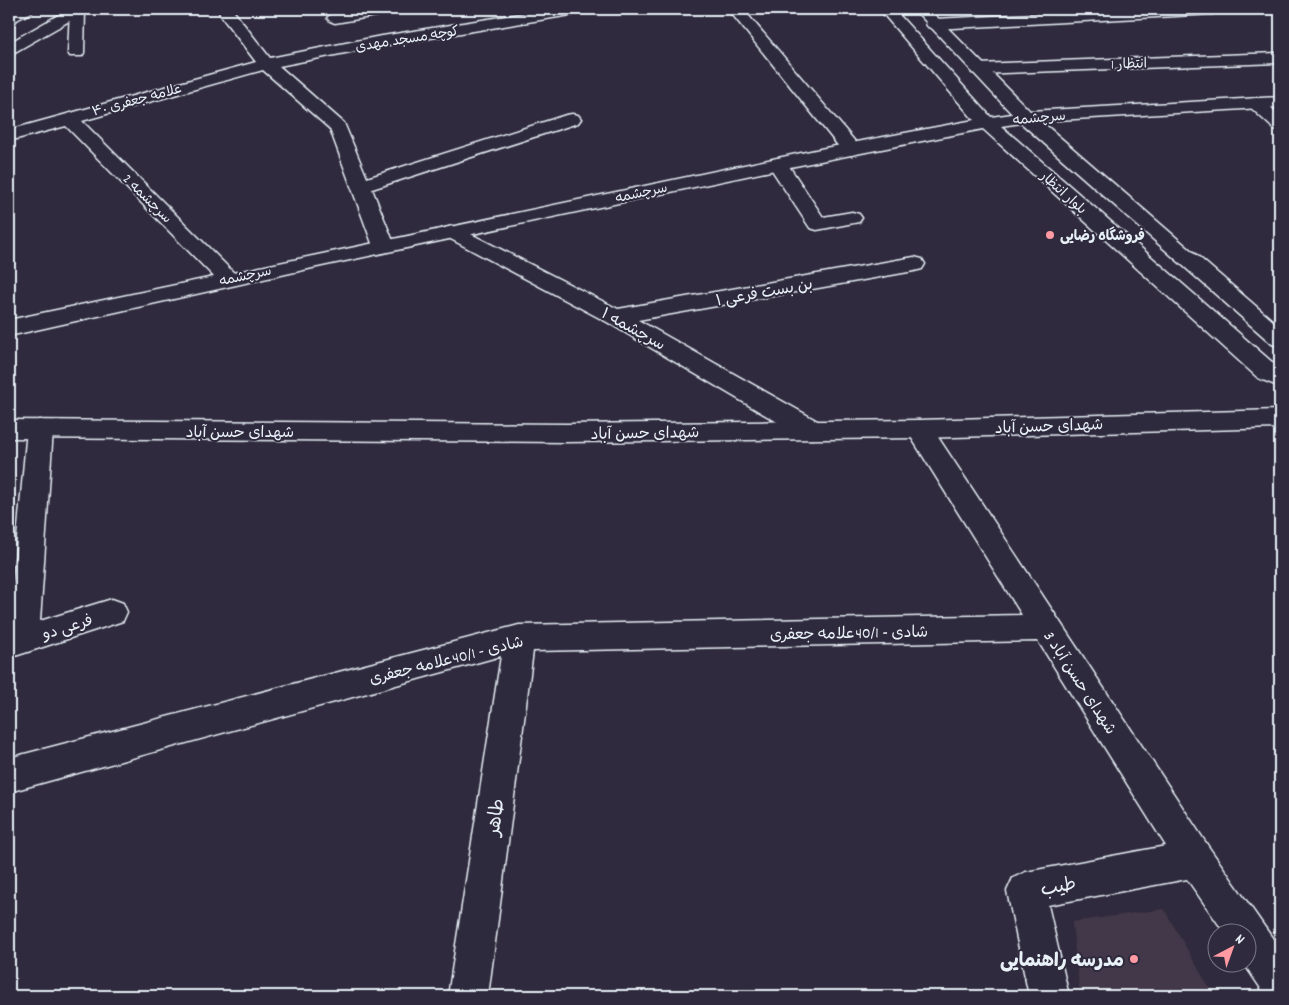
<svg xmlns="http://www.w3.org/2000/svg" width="1289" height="1005" viewBox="0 0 1289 1005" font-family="Dekko,'Playpen Sans Arabic',sans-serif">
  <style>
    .built { fill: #433948 }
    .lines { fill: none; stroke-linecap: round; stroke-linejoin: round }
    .minor-casing { stroke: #e8f1f8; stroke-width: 3 }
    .tertiary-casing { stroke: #e8f1f8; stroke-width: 3 }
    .secondary-casing { stroke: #e8f1f8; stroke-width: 3 }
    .minor { fill: #2f2a3d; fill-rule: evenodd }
    .tertiary { fill: #2f2a3d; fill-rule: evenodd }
    .secondary { fill: #2f2a3d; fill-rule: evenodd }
    .poi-dot { fill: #ff9aa2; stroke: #2f2a3d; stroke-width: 2 }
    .labels { text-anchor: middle; stroke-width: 4; stroke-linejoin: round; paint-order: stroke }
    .far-street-label { font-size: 14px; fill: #e8f1f8; stroke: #2f2a3d }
    .far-poi-label { font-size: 14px; font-weight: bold; fill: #e8f1f8; stroke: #2f2a3d; text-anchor: start }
    .street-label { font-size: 16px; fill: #e8f1f8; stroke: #2f2a3d }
    .near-street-label { font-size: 19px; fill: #e8f1f8; stroke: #2f2a3d }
    .near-poi-label { font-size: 19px; font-weight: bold; fill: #e8f1f8; stroke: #2f2a3d; text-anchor: end }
  </style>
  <rect width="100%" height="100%" fill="#2f2a3d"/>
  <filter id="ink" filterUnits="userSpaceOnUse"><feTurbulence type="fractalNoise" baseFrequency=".02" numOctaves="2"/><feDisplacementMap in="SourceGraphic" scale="10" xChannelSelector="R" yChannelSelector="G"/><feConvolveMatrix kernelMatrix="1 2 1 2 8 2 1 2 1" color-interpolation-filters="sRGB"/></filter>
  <g filter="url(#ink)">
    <path class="built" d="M1164,909L1214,996H1080L1072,922Z"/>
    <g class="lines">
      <defs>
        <path id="minor" d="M70,9L85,10L84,53L82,56H70L68,53Z
          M217,9H232L270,58L376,37L551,9H584L582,12L577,14L376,47L279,66L344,123L367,178L566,115L572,114L578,115L581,119L578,123L372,189L395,246L391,250L384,252L377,250L373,246L330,129L263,70L82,121L239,278L236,283L228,285L220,283L66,126L9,141V130L256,62L224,20Z
          M362,9H396L393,12L388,14L335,23L330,21L327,18L330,15Z
          M728,9H743L858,145L860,149L858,153L851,155L844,153Z
          M1132,9H1221L1218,12L1213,14L934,29L928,27L926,24L928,21L934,19Z
          M1280,53V63L978,74L972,73L970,69L972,65L978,64Z
          M1256,98L1262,99L1280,116V130L1274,129L1250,107L1247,103L1250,99Z
          M778,158L785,160L823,217L852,212L859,214L862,218L859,222L817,230L810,228L768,164L771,160Z
          M452,226L459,228L618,309L914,257L922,259L925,264L922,269L914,271L638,320L821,423L825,430L821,437L812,439L803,437L607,322L445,236L442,232L445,228Z
          M40,420L49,422L53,429L40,621L112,599L123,603L127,612L123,621L9,658V627L27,429L31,422Z
          M919,420L928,422L1208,846L1280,949V996H1266L1243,962H1246V932H1224L1187,879L1048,905L1069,996H1029L1007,891L1013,878L1026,872L1166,846L1038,641L533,651L488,996H448L501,656L9,792V758L519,625L1022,615L906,429L910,422Z"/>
        <path id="tertiary" d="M879,9H894L991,117L1012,114L914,9H929L1030,111L1280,97V107L1041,121L1280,327V347L1272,344L1021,123L1001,126L1280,369V387L1258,378L983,129L775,170L317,267L9,336V320L825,148L974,120Z
          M1280,410V428L919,438L566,442L9,438V420L566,424L919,420Z"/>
        <path id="secondary" d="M16,9H35L32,12L9,24V13Z
          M69,9H88L85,12L15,52L9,54V43Z"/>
      </defs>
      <use href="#minor" class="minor-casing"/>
      <use href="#tertiary" class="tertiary-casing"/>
      <use href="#secondary" class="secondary-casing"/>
      <use href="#minor" class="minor"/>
      <use href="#tertiary" class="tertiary"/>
      <use href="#secondary" class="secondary"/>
    </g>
  </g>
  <g class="poi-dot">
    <circle cx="1050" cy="235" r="5"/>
    <circle cx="1134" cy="959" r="5"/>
  </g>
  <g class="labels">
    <g class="far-street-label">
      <text transform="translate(407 38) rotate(-9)" y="5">کوچه مسجد مهدی</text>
      <text transform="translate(1129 63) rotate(-2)" y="5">انتظار 1</text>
      <text transform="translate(137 99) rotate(-15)" y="5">علامه جعفری ۴۰</text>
      <text transform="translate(1039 117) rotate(-5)" y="5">سرچشمه</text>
      <text transform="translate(641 192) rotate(-12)" y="5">سرچشمه</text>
      <text transform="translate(1064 192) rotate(42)" y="5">بلوار انتظار</text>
      <text transform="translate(148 198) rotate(45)" y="5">سرچشمه 2</text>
      <text transform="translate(245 275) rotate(-12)" y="5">سرچشمه</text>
    </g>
    <g class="far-poi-label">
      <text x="1060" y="240">فروشگاه رضایی</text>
    </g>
    <g class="street-label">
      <text transform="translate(764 291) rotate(-10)" y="6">بن بست فرعی ۱</text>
      <text transform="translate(634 328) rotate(29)" y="6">سرچشمه ۱</text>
      <text transform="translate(1049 425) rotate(-2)" y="6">شهدای حسن آباد</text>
      <text x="240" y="437">شهدای حسن آباد</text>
      <text transform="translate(645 432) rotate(-1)" y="6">شهدای حسن آباد</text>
      <text transform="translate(67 626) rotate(-17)" y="6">فرعی دو</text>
      <text transform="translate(849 632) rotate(-1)" y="6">شادی - 40/1علامه جعفری</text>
      <text transform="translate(446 659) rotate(-14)" y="6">شادی - 40/1علامه جعفری</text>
      <text transform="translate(1081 682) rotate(57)" y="6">شهدای حسن آباد 3</text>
    </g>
    <g class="near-street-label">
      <text transform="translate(494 817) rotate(-82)" y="7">طاهر</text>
      <text transform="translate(1058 885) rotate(-11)" y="7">طیب</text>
    </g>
    <g class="near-poi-label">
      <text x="1124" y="966">مدرسه راهنمایی</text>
    </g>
  </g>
  <rect width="1289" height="1005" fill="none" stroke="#2f2a3d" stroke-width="30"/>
  <rect x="15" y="15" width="1259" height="975" fill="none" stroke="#e8f1f8" stroke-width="2" filter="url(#ink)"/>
  <g transform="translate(1232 948) rotate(41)"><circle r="24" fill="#2f2a3d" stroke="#797a88"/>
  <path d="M0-4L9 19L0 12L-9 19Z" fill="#ff9aa2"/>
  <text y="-8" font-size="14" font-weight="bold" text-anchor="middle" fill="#e8f1f8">N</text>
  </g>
</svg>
